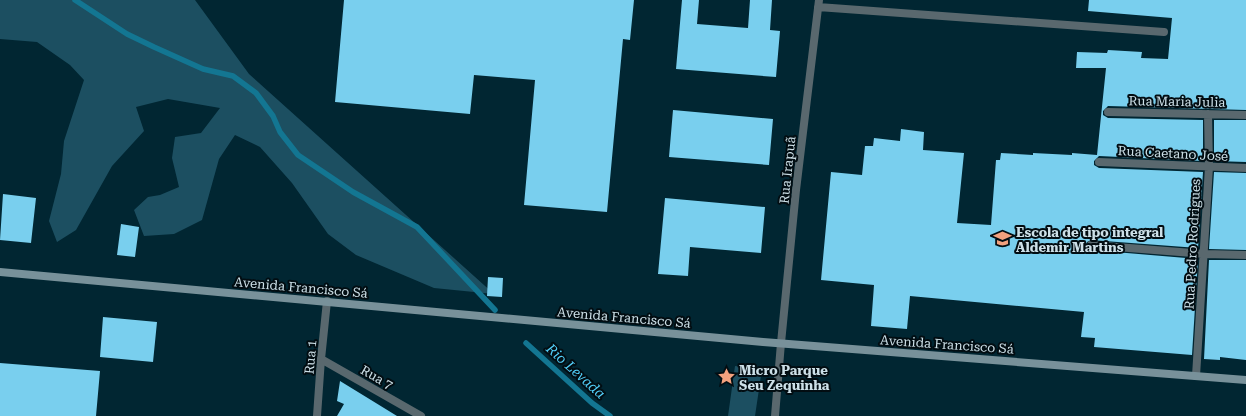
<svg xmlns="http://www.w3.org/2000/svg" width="1246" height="416" viewBox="0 0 1246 416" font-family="'Roboto Serif',serif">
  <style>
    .green { fill: #1c4f61 }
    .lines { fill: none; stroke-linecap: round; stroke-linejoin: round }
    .stream { stroke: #137692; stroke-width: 5.5 }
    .building { fill: #79cfee }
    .street { stroke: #59686e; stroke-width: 8 }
    .secondary { stroke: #78919a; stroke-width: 8 }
    .labels { text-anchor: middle; stroke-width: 4; stroke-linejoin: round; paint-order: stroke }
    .street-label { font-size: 13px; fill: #cde0e8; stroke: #020d12 }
    .poi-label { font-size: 13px; font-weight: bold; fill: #cde0e8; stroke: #020d12; text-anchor: start }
    .water-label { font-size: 14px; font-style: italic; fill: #52cff9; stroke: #020d12 }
  </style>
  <rect width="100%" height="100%" fill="#012632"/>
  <path class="green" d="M0,0H195L249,74L494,294L434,288L356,255L328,234L292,183L260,147L235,135L219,159L202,220L174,234L144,236L134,210L148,197L160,195L179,187L172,158L175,137L201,133L220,108L168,99L136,107L144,131L112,166L76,230L57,242L49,221L61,174L64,141L84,80L70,65L37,42L0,39Z
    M735,366L762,369L755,416H728Z"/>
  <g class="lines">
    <path class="stream" d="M75,0L127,34L154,47L203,69L233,76L256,93L273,116L280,132L298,155L353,192L417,227L495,310
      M526,343L592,403L610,416"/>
  </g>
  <path class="building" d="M344,0H634L630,40L623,39L607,212L524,205L535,80L474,75L470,114L335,102Z
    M682,0H699L697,24L748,28L750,0H772L770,30L780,31L776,77L676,69Z
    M1089,0H1246V110L1108,106L1103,111V115L1108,118L1203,120V161L1099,156L1094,161V165L1099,168L1203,172L1198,248L1091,240L1087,242L1086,245L1091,250L1198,259L1192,355L1094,347L1095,338L1081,337L1084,312L910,296L907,329L871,326L874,285L821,280L831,172L862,175L865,146H873L874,138L900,141L901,129L924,132L923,150L964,153L957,223L991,225L996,160H1000L1001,153L1033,155V153L1072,155V153L1097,155L1106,68H1076L1077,52L1107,53L1108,50L1142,52L1141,58L1168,59L1172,18L1088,11Z
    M673,110L773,119L769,165L669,157Z
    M1214,120H1246V162L1214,161Z
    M1214,172L1246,173V250L1209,249Z
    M3,194L36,198L31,243L0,240Z
    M665,198L765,207L761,253L690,247L688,276L658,274Z
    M121,224L139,227L135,257L117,255Z
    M1209,260H1246V360L1220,357V360L1204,359Z
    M488,277L503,278L502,297L487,296Z
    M103,317L157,322L153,362L100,357Z
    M0,363L100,371L96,416H0Z
    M340,381L371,400L397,416H337L344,404L337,401Z"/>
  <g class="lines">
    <path class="street" d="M818,7L1164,32
      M1108,112L1246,115
      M1099,162L1246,168
      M1091,245L1205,254L1246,255
      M321,359L421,416
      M1196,376L1209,167L1208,114
      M317,416L321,359L327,301
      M775,416L781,343L796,190L819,0"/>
    <path class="secondary" d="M0,272L763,342L1246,380"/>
  </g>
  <defs>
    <symbol id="school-bare" viewBox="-9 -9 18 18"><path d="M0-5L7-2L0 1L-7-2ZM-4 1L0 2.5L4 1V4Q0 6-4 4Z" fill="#f2a17e" stroke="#020d12" stroke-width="2.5" paint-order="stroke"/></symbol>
    <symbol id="sight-bare" viewBox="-9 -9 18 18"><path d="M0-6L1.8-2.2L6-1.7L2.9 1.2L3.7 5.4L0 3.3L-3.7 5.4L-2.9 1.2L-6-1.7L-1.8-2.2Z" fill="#f2a17e" stroke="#020d12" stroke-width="2.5" paint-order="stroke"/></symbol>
  </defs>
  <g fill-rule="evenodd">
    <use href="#school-bare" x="990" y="226" width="25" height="25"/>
    <use href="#sight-bare" x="714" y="364" width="25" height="25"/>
  </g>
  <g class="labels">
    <g class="street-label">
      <text transform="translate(1177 101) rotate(1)" y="5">Rua Maria Julia</text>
      <text transform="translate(1173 153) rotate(3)" y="5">Rua Caetano José</text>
      <text transform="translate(787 170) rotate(-84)" y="5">Rua Irapuã</text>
      <text transform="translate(1192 244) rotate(-87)" y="5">Rua Pedro Rodrigues</text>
      <text transform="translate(301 287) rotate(5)" y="5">Avenida Francisco Sá</text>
      <text transform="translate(624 317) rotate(5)" y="5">Avenida Francisco Sá</text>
      <text transform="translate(947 344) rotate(4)" y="5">Avenida Francisco Sá</text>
      <text transform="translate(310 357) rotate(-85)" y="5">Rua 1</text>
      <text transform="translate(377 377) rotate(30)" y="5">Rua 7</text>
    </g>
    <g class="poi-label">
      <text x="1016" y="237">Escola de tipo integral<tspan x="1016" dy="15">Aldemir Martins</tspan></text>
      <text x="739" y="375">Micro Parque<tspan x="739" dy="15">Seu Zequinha</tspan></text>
    </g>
    <g class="water-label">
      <text transform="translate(576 371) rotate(42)" y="5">Rio Levada</text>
    </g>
  </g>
</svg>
